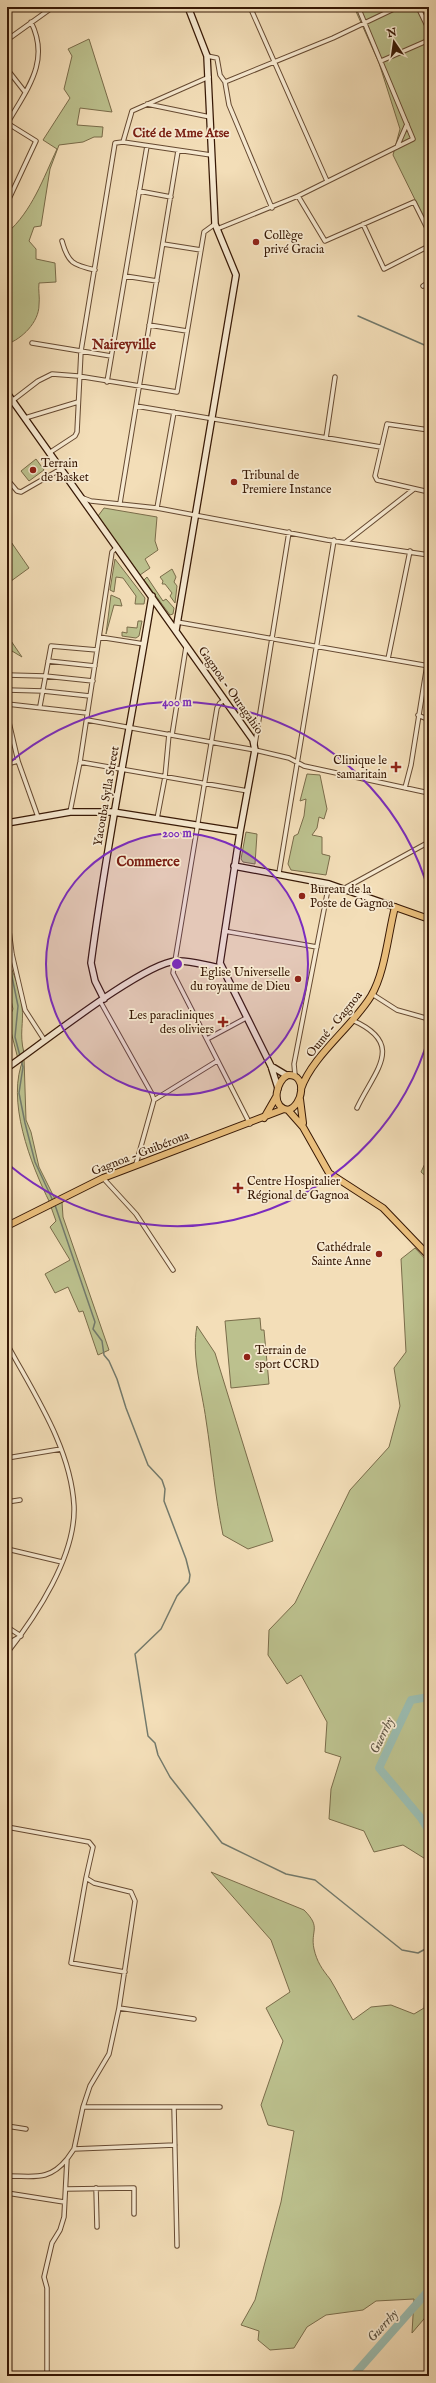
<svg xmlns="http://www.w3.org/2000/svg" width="436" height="2383" viewBox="0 0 436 2383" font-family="'IM FELL English',serif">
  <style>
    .green { fill: #bcc18e; stroke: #7a6c4a }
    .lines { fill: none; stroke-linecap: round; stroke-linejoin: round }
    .stream { stroke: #737a6c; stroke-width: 1.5 }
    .river { stroke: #9bbcb0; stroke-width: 8 }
    .street-casing { stroke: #664a32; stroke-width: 5.5 }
    .secondary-casing { stroke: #371805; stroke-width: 8 }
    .primary-casing { stroke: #371805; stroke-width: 8 }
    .street { stroke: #f7ead1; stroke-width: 3.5 }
    .secondary { stroke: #f7ead1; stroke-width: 5.5 }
    .primary { stroke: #eabf7c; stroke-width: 6 }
    .ring { fill: none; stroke: #7b2cbf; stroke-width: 2 }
    .poi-dot { fill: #8f2418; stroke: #f7ead1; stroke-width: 1.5 }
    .labels { text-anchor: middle; stroke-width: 3.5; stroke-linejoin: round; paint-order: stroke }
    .poi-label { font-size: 12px; fill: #371805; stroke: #f7ead1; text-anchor: start }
    .street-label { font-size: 12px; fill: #371805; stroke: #f7ead1 }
    .neighbourhood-label { font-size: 13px; font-weight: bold; fill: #7a1f14; stroke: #f7ead1 }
    .water-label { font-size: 13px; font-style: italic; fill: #5a5141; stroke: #f7ead1 }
    .quarter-label { font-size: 14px; font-weight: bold; fill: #7a1f14; stroke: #f7ead1 }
    .centre { fill: #7b2cbf; stroke: #f7ead1; stroke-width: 2 }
    .ring-label { font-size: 12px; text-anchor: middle; font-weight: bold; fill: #7b2cbf; stroke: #f7ead1; stroke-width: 3.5; stroke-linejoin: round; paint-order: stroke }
  </style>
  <rect width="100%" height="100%" fill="#f3deb8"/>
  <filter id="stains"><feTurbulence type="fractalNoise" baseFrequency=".005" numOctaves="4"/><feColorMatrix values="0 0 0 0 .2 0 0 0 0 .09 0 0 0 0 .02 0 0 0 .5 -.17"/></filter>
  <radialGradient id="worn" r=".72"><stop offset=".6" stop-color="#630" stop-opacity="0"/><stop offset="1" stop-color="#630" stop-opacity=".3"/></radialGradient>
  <path class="green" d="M354,7H429V228L393,155L400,129L379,63Z
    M89,39L112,112L80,108L77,125L103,127L102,137H94L83,142L59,145L50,169L41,226L34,227L29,241L36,249V259L55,263L56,282L39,283C38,290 40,297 39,305C39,322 22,339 7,344V233C32,211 43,179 57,149L43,140L70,98L64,89L72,56L68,49Z
    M36,459L44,470L29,481L21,471Z
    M104,508L157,517L155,541L158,550L145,559L150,568L140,575L98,516Z
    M7,536L29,568L7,584Z
    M115,559L145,598L144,604H135L136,596L123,578L116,577L114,592L110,590Z
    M172,569L176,577L174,582L177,586L175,603L170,596L172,593L165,584H162L163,581L160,577Z
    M147,577L163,601L166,599L174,608L173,614L170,615L144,580Z
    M111,595L120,599L122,606L114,605L106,634Z
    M138,621H142L139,636L136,638L122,636V632L127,633V627L137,628Z
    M7,635L22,657L7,648Z
    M307,774L320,775L327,809L324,819L319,817L317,828L312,835L322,837V854L330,856L326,875L291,870L288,864L294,836L298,834L304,816L306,799L300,801Z
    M246,832L257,834L255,864L243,862L241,859Z
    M7,958C13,973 21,989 22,1006C24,1024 19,1033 24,1053L18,1059L8,1020L13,1009L7,983Z
    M24,1058L26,1120L31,1132L39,1167L55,1199L50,1203C31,1165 5,1099 24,1058Z
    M429,1155V1179L421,1172Z
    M62,1202L63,1217L109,1350L98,1355L83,1311L79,1312L68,1287L55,1293L45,1274L70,1260L50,1227L56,1221L51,1207Z
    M415,1248L429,1263V1875L427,1860L403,1845L374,1852L364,1831L329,1819L331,1789L341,1757L325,1752L327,1722L301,1675L287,1684L268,1655L269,1630L295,1603L350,1490L389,1447L400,1406L394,1368L406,1352L401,1259Z
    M260,1318L261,1330H264L269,1384L231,1388L225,1321Z
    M197,1326L215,1353L273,1541L248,1549L223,1535C215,1497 212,1458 206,1420C202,1390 191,1356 197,1326Z
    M211,1872L304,1910C322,1928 310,1930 314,1949C317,1962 322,1969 330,1979C338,1992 345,2007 353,2020L371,2007L391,2005L414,2014L424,2008L425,1986L429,1978V2313L412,2333L414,2299L376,2301L363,2310L326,2315L307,2327L294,2348L270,2350L258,2340L259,2331L241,2325L255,2300L281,2202L294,2131L268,2125L261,2105L283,2041L266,2008L290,1992L271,1940Z"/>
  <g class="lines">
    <path class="stream" d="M358,316L429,347
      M7,952L18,1006L15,1037L20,1056
      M21,1060L23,1067L19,1093L25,1123L35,1162L53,1201
      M7,1153H9
      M55,1205L95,1322L93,1329L102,1341L104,1355L109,1361L117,1379L126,1408L148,1465L162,1480L165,1489L164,1501L186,1559L190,1575L189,1582L177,1596L161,1629L135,1654L148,1736L155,1743L158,1755L170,1777L222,1843L286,1874L315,1880L402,1950L418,1953L429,1947"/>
    <path class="river" d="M429,1697L411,1700L379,1768L421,1818L429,1831
      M353,2376L429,2290"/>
    <defs>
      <path id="street" d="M250,7L327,181
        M418,7L429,30
        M7,40L53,7
        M207,56L217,58L220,75L225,82L333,38L398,7
        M381,61L429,40
        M7,69L25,92
        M225,82L229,105L272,208
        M147,104L210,117
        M7,124C26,90 51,62 31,22
        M123,142L132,111L209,77
        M397,147L407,124
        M139,191L171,197
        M298,196L325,241L414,202L429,232
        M7,203L36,141L7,123
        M363,224L384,269L429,246
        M217,229L298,196L413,139L358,7
        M62,241C68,263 73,265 95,270
        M163,244L201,250
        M125,276L157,281
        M423,286L429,282
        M149,325L187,331
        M32,343L111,356
        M107,382L147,146
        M12,401L38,381L52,374L78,376L177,392L204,232L215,224
        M136,406L381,447
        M25,418L78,402
        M429,430L387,424L375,476L377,480L429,492
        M326,438L335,377
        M49,453L75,436L77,432L81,351L115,143L123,142L211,155
        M7,479L17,491L21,492L61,469
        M83,498L91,501L157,508L327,540L429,555
        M120,503L178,151
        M157,508L174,412
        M346,542L414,489
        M177,622L429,666
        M99,637L144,644
        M388,659L410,551
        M48,661L95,666
        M7,675L45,676L93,681
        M7,690L43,691L90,696
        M225,700L220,703L217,708L173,973L250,1124
        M7,704L87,713
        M40,706L51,646L97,650
        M7,714L18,761
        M418,715L429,720
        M87,720L255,750L289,758L304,766L429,793
        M172,735L186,647
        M255,744L289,532
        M80,762L248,791
        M7,764L18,761L38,817
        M405,788L411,765L427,665
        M70,812L80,762L112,552L117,547
        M157,819L165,777L169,734
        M279,873L334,540
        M345,888L429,842
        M7,915L12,954L25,1010L45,1041
        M224,931L317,947
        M372,994L397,1010L429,1019
        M100,1001L152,1094L154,1100L136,1164
        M352,1020C407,1044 374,1071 357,1108
        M207,1039L246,1018
        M295,1075L294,1064L329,884
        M154,1100L217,1061
        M103,1178L136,1214L173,1270
        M7,1344C34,1394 71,1448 74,1506C76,1556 36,1616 7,1653
        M7,1458L61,1449
        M7,1502L20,1500
        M7,1549L62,1562
        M7,1627L21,1636L7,1644
        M7,1827L89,1842L93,1847L86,1878L94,1883L131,1892L135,1901L119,2008L109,2054L90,2086L83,2107L74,2149L67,2159L64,2217L60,2230L52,2243L44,2277L47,2288V2376
        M86,1878L71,1963L125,1972
        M119,2008L194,2019
        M83,2107H220
        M174,2107L177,2246
        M7,2126L26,2129
        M74,2149L175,2145
        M96,2188L97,2227
        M66,2189L134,2188V2214
        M7,2192L9,2176C35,2176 49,2181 67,2159
        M7,2193L64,2202
        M427,2332H429"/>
      <path id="secondary" d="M7,393L253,740L255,750L240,832L220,963L271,1066L278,1088
        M176,630L236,275L215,224L207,56L188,7
        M7,823L70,812H113L240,832
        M234,866L329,884L395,907
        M104,999L95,981L91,963C107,840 132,719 152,596
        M271,1066L286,1075
        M7,1068C39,1046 143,963 176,961C190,960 207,966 221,968"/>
      <path id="primary" d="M288,1075C308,1074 303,1106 288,1110C270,1107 276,1080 288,1075Z
        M301,1089C312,1056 353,1026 371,996C385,973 388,934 395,907L429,919
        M300,1099L303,1123
        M288,1110L303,1127L329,1173L383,1208L429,1256
        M264,1118L276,1097
        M7,1226L103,1178L284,1109"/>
    </defs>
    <use href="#street" class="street-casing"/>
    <use href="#secondary" class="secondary-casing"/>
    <use href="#primary" class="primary-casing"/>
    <use href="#street" class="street"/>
    <use href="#secondary" class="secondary"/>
    <use href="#primary" class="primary"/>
  </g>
  <circle cx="177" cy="964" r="131" fill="#7b2cbf" fill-opacity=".12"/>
  <g class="ring">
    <circle cx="177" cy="964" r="131"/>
    <path d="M429 1036A262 262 0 0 1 9 1165M9 763A262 262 0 0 1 429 892"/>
  </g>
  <g class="poi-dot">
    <circle cx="256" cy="242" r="4"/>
    <circle cx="33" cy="470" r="4"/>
    <circle cx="234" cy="482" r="4"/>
    <path d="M394 761h4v4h4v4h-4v4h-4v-4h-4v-4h4z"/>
    <circle cx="302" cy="896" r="4"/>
    <circle cx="298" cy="979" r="4"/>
    <path d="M221 1016h4v4h4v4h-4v4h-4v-4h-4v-4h4z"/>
    <path d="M236 1182h4v4h4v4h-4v4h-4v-4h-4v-4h4z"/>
    <circle cx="379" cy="1254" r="4"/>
    <circle cx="247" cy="1357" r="4"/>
  </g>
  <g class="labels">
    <g class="poi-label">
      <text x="264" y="239">Collège<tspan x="264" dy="14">privé Gracia</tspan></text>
      <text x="41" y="467">Terrain<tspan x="41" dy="14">de Basket</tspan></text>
      <text x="242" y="479">Tribunal de<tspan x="242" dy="14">Premiere Instance</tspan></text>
      <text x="387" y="764" text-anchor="end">Clinique le<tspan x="387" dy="14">samaritain</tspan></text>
      <text x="310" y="893">Bureau de la<tspan x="310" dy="14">Poste de Gagnoa</tspan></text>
      <text x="290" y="976" text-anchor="end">Eglise Universelle<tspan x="290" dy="14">du royaume de Dieu</tspan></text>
      <text x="214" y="1019" text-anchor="end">Les paracliniques<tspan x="214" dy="14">des oliviers</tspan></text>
      <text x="247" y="1185">Centre Hospitalier<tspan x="247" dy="14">Régional de Gagnoa</tspan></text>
      <text x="371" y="1251" text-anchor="end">Cathédrale<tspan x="371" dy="14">Sainte Anne</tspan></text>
      <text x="255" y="1354">Terrain de<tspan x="255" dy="14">sport CCRD</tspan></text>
    </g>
    <g class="street-label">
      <text transform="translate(231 690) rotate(55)" y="4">Gagnoa - Ouragahio</text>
      <text transform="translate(106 796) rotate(-80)" y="4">Yacouba Sylla Street</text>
      <text transform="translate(334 1024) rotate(-51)" y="4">Oumé - Gagnoa</text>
      <text transform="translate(140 1153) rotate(-21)" y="4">Gagnoa - Guibéroua</text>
    </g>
    <g class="neighbourhood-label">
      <text x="181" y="137">Cité de Mme Atse</text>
    </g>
    <g class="water-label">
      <text transform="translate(381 1735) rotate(-64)" y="5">Guerrhy</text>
      <text transform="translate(382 2325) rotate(-48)" y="5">Guerrhy</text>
    </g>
    <g class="quarter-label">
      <text x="124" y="349">Naireyville</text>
      <text x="148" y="866">Commerce</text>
    </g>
  </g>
  <circle cx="177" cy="964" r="6" class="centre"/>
  <g class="ring-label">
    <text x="177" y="706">400 m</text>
    <text x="177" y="837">200 m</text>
  </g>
  <rect width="436" height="2383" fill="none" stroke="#f3deb8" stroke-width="24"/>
  <rect x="8" y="8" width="420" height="2367" fill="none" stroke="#371805" stroke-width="2"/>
  <rect x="12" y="12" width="412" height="2359" fill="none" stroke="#371805"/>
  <g transform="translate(394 42) rotate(347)" stroke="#f7ead1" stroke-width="3" paint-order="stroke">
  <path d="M0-3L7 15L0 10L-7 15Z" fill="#371805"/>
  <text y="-6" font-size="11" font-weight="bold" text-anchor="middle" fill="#371805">N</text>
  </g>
  <rect width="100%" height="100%" filter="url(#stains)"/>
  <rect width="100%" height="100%" fill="url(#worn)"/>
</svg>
